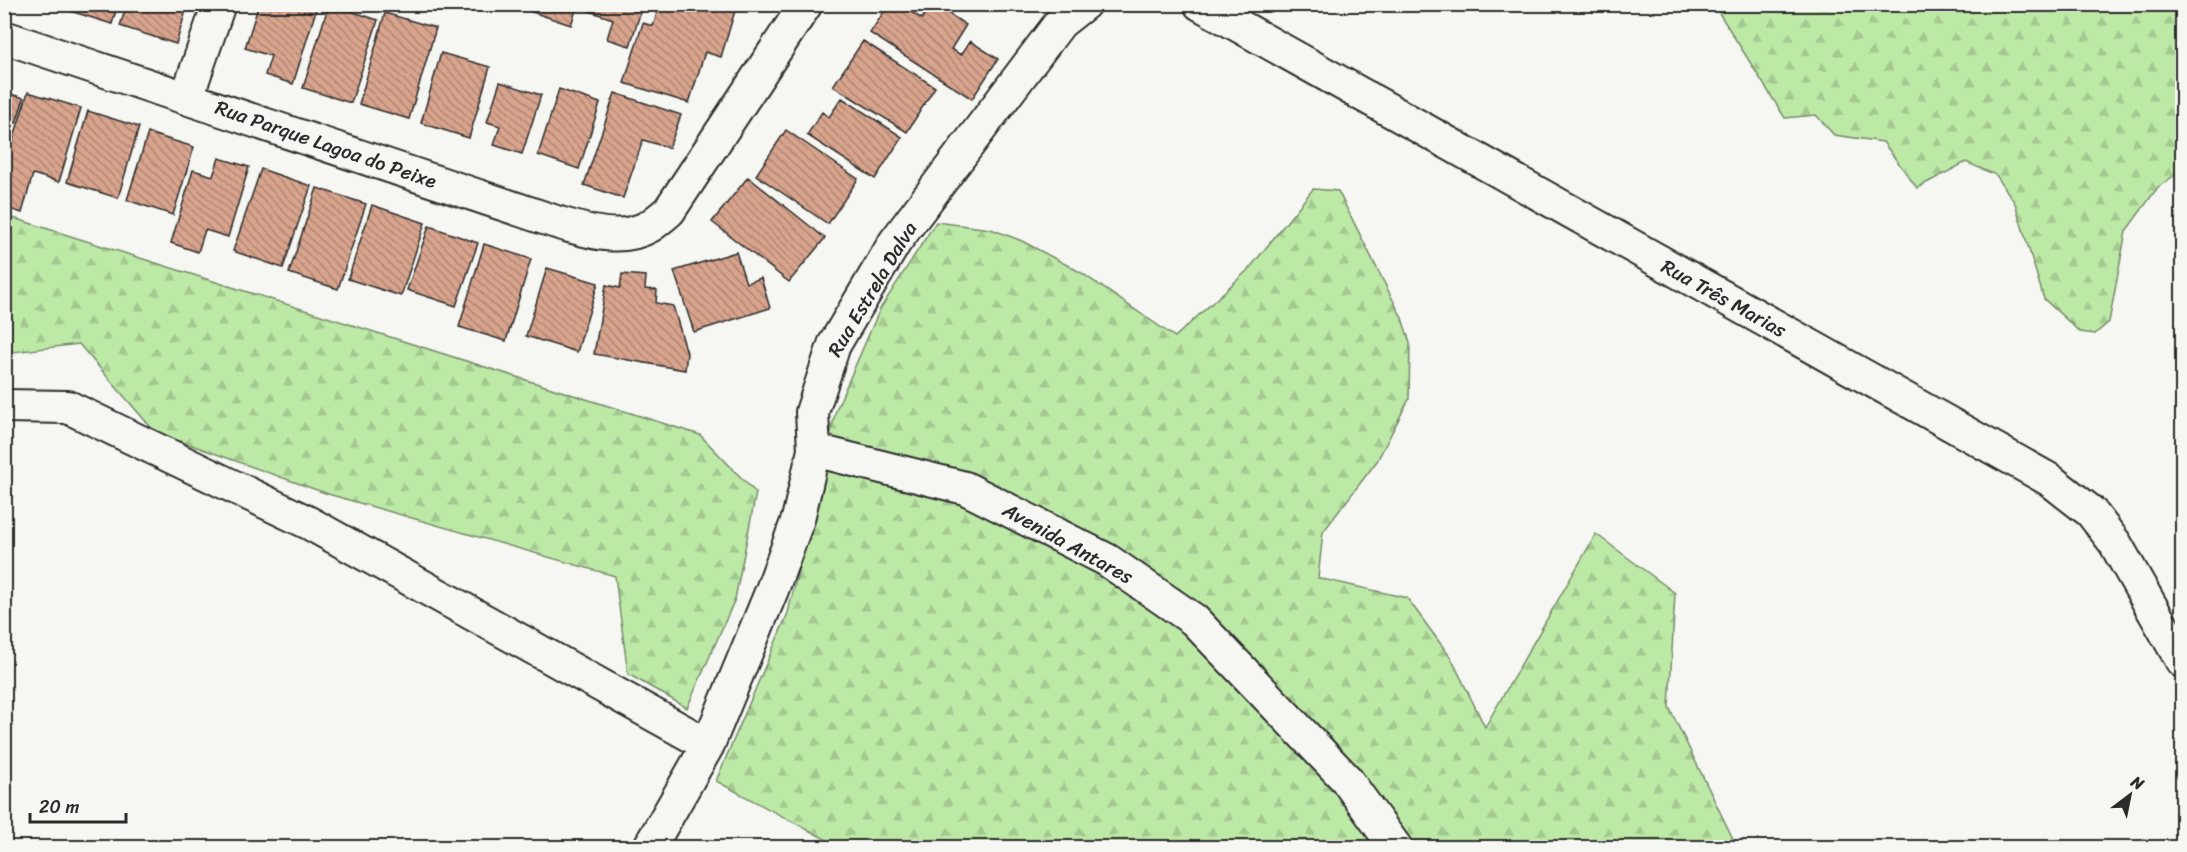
<svg xmlns="http://www.w3.org/2000/svg" width="2187" height="852" viewBox="0 0 2187 852" font-family="Sriracha,sans-serif">
  <style>
    .forest { fill: url(#forest-firs); stroke: #748a69; stroke-width: 1.5 }
    .building { fill: url(#building-back-hatch); stroke: #2b2b2b; stroke-width: 1.5 }
    .lines { fill: none; stroke-linecap: round; stroke-linejoin: round }
    .minor-casing { stroke: #2b2b2b; stroke-width: 36 }
    .minor { stroke: #f6f6f2; stroke-width: 32 }
    .labels { text-anchor: middle; stroke-width: 4.5; stroke-linejoin: round; paint-order: stroke }
    .street-label { font-size: 20px; fill: #2b2b2b; stroke: #f6f6f2 }
  </style>
  <defs>
    <pattern id="forest-firs" width="22" height="20" patternUnits="userSpaceOnUse" patternTransform="scale(1.5)"><rect width="22" height="20" fill="#bde9a7"/><path d="M5 1l3.5 6h-7zM16 11l3.5 6h-7z" fill="#a3c890"/></pattern>
    <pattern id="building-back-hatch" width="6" height="6" patternUnits="userSpaceOnUse" patternTransform="scale(1.5)"><rect width="6" height="6" fill="#d8a48d"/><path d="M-1 5l2 2M0 0l6 6M5-1l2 2" fill="none" stroke="#af8673"/></pattern>
  </defs>
  <rect width="100%" height="100%" fill="#f6f6f2"/>
  <filter id="ink" filterUnits="userSpaceOnUse"><feTurbulence type="fractalNoise" baseFrequency=".0167" numOctaves="2"/><feDisplacementMap in="SourceGraphic" scale="12" xChannelSelector="R" yChannelSelector="G"/><feConvolveMatrix kernelMatrix="1 2 1 2 8 2 1 2 1" color-interpolation-filters="sRGB"/></filter>
  <g filter="url(#ink)">
    <path class="forest" d="M1714,5H2182V175H2175L2158,187L2126,231L2109,322L2095,334L2080,332L2044,299L2015,203L1996,175L1966,162L1917,188L1883,142L1834,135L1816,115L1785,118Z
      M1313,189L1338,191L1402,318L1410,343L1409,399L1377,461L1323,532L1318,578L1407,598L1451,658L1485,727L1596,534L1675,593L1669,707L1737,847H840L716,781L788,613L836,410L880,309L936,222L991,229L1022,241L1080,272L1175,337L1249,269Z
      M4,215L700,435L756,493L735,599L687,708L628,674L615,576L328,494L155,432L79,344L5,353Z"/>
    <path class="building" d="M66,4H118L112,24L64,9Z
      M127,4H188L176,44L120,26Z
      M259,4H318L293,84L265,75L271,56L245,48Z
      M329,4L378,20L351,103L303,88Z
      M517,4H578L571,25L517,7Z
      M591,4H643L630,46L607,39L613,19L589,11Z
      M660,4H737L721,57L705,52L689,103L624,83L643,23L653,26Z
      M889,4H899L922,19L931,4H934L966,25L951,49L961,55L970,41L998,59L972,99L870,33Z
      M385,13L436,28L409,119L359,104Z
      M863,41L935,87L907,132L833,86Z
      M441,53L490,67L469,138L421,123Z
      M500,82L541,95L522,154L494,145L500,126L487,122Z
      M559,89L600,103L579,169L538,155Z
      M4,92L24,98L16,123L8,121L4,131Z
      M28,92L81,108L59,182L33,174L22,213L4,207V169Z
      M615,93L681,115L669,148L643,140L623,198L584,185Z
      M842,98L902,137L875,179L807,135L822,112L829,117Z
      M88,111L139,127L118,198L67,182Z
      M786,130L858,179L828,224L756,175Z
      M148,133L194,147L173,215L127,200Z
      M219,158L249,167L228,237L205,230L198,252L171,243L193,170L213,176Z
      M261,169L311,186L283,268L233,251Z
      M748,177L825,238L789,282L712,222Z
      M317,188L366,204L338,289L289,273Z
      M372,205L425,223L401,296L348,279Z
      M429,226L478,243L456,306L407,290Z
      M484,244L531,259L506,341L459,327Z
      M736,252L746,283L761,278L770,308L694,332L674,271Z
      M547,268L598,283L577,352L526,336Z
      M622,274L646,276L645,289L657,290L656,303L673,306L687,353L685,370L594,354L606,285L620,288Z"/>
    <g class="lines">
      <defs>
        <path id="minor" d="M1200,4L2050,480L2091,512L2115,543L2182,661
          M4,37L556,222C586,231 621,243 650,226C656,222 663,216 669,211L806,4
          M187,97L219,4
          M4,406L68,407L309,523L708,745
          M814,450L965,488L1107,560L1194,620L1346,779L1396,848
          M649,848L708,745L772,590L798,519L814,450L812,412L834,345L895,242L1060,23L1084,4"/>
      </defs>
      <use href="#minor" class="minor-casing"/>
      <use href="#minor" class="minor"/>
    </g>
  </g>
  <g class="labels">
    <g class="street-label">
      <text transform="translate(326 144) rotate(19)" y="7">Rua Parque Lagoa do Peixe</text>
      <text transform="translate(872 289) rotate(-59)" y="7">Rua Estrela Dalva</text>
      <text transform="translate(1724 298) rotate(29)" y="7">Rua Três Marias</text>
      <text transform="translate(1068 543) rotate(29)" y="7">Avenida Antares</text>
    </g>
  </g>
  <rect width="2187" height="852" fill="none" stroke="#f6f6f2" stroke-width="24"/>
  <rect x="12" y="12" width="2163" height="828" fill="none" stroke="#2b2b2b" stroke-width="2" filter="url(#ink)"/>
  <g transform="translate(2130 795) rotate(32)" stroke="#f6f6f2" stroke-width="4.5" paint-order="stroke">
  <path d="M0-4.5L10 22L0 15L-10 22Z" fill="#2b2b2b"/>
  <text y="-9" font-size="16" font-weight="bold" text-anchor="middle" fill="#2b2b2b">N</text>
  </g>
  <path d="M30 813v9h96v-9" fill="none" stroke="#2b2b2b" stroke-width="3"/>
  <text x="39" y="813" font-size="18" fill="#2b2b2b" stroke="#f6f6f2" stroke-width="4.5" paint-order="stroke">20 m</text>
</svg>
